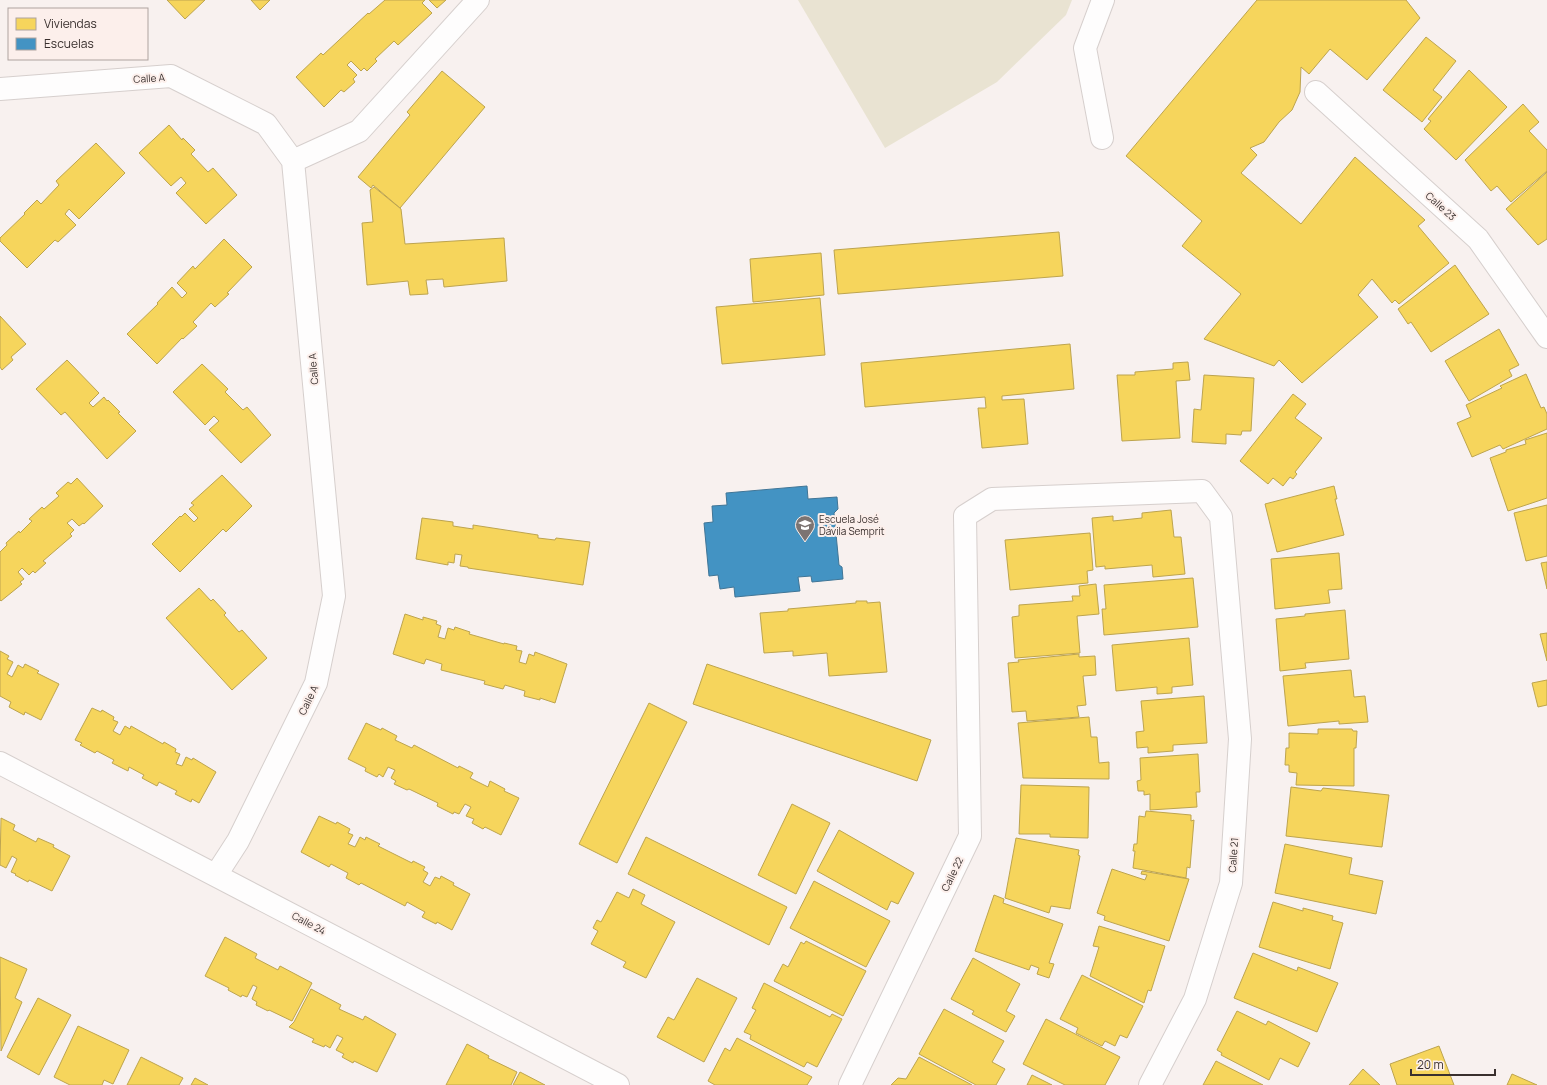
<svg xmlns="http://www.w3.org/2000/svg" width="1547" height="1085" font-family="Manrope,sans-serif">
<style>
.green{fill:#e9e3d2}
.homes{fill:#f6d55c;stroke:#bda44e}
.schools{fill:#4393c3;stroke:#407596}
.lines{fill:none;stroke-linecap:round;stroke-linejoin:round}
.minor-casing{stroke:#d6cfcd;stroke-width:24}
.minor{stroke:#fefdfd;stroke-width:22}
.labels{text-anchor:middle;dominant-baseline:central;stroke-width:4;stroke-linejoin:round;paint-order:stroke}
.street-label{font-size:10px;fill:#39302e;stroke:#fcefeb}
.poi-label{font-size:10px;fill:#39302e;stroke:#fcefeb;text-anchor:start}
</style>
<rect width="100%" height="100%" fill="#f8f1ef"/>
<polygon class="green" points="798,0 1072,0 1066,15 997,82 885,148"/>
<g class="homes">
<polygon points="167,0 205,0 185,19"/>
<polygon points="251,0 270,0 260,10"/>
<polygon points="385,0 425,0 422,3 432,13 398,45 394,41 375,59 377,61 367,71 364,68 361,71 351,61 347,65 357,75 353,79 355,82 344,92 341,90 324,107 296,77 321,53 323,55 368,13 369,14"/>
<polygon points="429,0 446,0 437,8"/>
<polygon points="1257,0 1406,0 1420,18 1367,80 1330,49 1309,74 1301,67 1300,92 1292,110 1279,122 1264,142 1250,148 1257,155 1241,173 1301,224 1355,157 1425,220 1418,226 1449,263 1399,304 1395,300 1392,303 1372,279 1358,295 1378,317 1302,383 1279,360 1274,366 1204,339 1241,294 1182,246 1202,221 1126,156"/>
<polygon points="1426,37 1456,61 1433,90 1442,97 1422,122 1383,90"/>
<polygon points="1469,70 1507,107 1456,160 1424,129 1431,121 1428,119"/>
<polygon points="442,71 485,107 400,208 373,185 371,188 358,177 410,115 407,112"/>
<polygon points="1523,104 1539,122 1529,131 1547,150 1547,171 1511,202 1497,186 1491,191 1465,160"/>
<polygon points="169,125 182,140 183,138 195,150 191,154 208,172 213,168 237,195 206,224 176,193 186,183 181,177 171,186 139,153"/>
<polygon points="96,143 125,173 79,219 69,209 65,214 76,225 58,242 55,240 27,268 0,241 0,238 25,214 24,213 37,200 41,204 59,185 56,181"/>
<polygon points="1547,172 1547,239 1538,245 1506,209"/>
<polygon points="374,187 401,209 405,244 504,238 507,281 444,287 443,279 426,280 428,294 410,295 408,281 367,285 362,223 373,222 370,190"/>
<polygon points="1059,232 1063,276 838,294 834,250"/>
<polygon points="224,239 252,267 227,293 229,294 215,307 211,303 193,322 197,326 183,339 182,338 157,364 127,334 158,304 157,303 172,287 182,298 187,293 177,283 193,266 195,269"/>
<polygon points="821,253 824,295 753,302 750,259"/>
<polygon points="1455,265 1489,314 1431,352 1411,322 1408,324 1398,309"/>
<polygon points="820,298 825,355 722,364 716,307"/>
<polygon points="0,316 26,344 11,357 13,360 2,370 0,367"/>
<polygon points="1499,329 1519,365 1509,370 1512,376 1469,401 1445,361"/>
<polygon points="1070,344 1074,389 1002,396 1002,400 1024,399 1028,444 982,448 978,408 986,408 985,397 865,407 861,363"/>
<polygon points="67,360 99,393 89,403 93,407 104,397 107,401 108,400 120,412 118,413 136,431 107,459 65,412 61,415 36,389"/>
<polygon points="1188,362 1190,380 1176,381 1180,438 1122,441 1117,375 1135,375 1135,372 1173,369 1173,363"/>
<polygon points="202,364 228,389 225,392 243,410 247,407 271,435 241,463 209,430 219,421 214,416 205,425 173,392"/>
<polygon points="1526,374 1541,408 1544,407 1547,414 1547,429 1503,449 1500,445 1472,457 1457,423 1471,417 1466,405 1502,388 1500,386"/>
<polygon points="1204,375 1254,378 1251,431 1242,431 1241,435 1226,434 1226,444 1192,442 1194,409 1201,410"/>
<polygon points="1293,394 1306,404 1295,418 1322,438 1295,472 1297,474 1293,479 1290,477 1283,486 1273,478 1268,484 1240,461"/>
<polygon points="1547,433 1547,498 1508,511 1490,458 1506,452 1506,450 1526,444 1525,440"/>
<polygon points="222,475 252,506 226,532 223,529 180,572 152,544 180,516 181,517 185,513 194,522 198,518 189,509 194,505 191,503"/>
<polygon points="77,478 103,506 84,524 83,523 79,526 72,519 67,523 74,530 70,534 72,536 43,561 46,563 35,573 33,571 29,575 22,568 18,572 24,579 20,582 22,584 1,601 0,600 0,552 7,545 6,543 19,531 20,533 32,521 29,519 42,507 44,509 59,496 56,493 68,482 71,484"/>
<polygon points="1334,486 1337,499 1335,499 1344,535 1277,552 1265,504"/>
<polygon points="1547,505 1547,556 1526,561 1514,513"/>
<polygon points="1171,510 1174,537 1181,537 1185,574 1153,577 1152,565 1105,569 1105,566 1096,567 1092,518 1113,516 1113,521 1142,518 1142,513"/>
<polygon points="422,518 453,522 453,526 473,529 473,525 538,535 538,538 555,540 556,538 590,542 583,585 468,568 468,567 460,566 462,555 455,554 454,563 448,562 448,565 416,559"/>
<polygon points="1090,533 1093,570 1087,571 1088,583 1010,590 1005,540"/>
<polygon points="1339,553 1342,589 1328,590 1330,603 1275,609 1271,559"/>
<polygon points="1547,562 1547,589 1541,563"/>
<polygon points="1193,578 1198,627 1104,635 1102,609 1106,609 1104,585"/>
<polygon points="1096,584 1099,614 1077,616 1080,653 1015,658 1012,617 1019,616 1019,605 1073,601 1072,596 1080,596 1079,586"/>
<polygon points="199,588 211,601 213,599 226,613 224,615 239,632 242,630 267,658 232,690 166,618"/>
<polygon points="856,601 867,601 867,603 880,602 887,672 829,676 827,653 793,656 793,651 764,653 760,613 788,611 788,609 856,603"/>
<polygon points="1345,610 1349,659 1305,663 1306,668 1280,671 1276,619 1305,616 1305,614"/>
<polygon points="405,614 423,620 423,617 437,621 436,624 441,626 438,637 445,639 448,628 454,630 455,627 470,632 469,634 504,644 504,643 517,646 516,650 522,651 519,662 526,664 529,654 534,656 535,652 567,664 555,703 540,698 540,700 524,696 525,691 505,685 503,689 484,684 485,681 441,670 442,664 426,659 424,664 393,654"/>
<polygon points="1547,633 1547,661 1540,634"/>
<polygon points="1189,638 1193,685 1172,687 1172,693 1157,694 1157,687 1116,691 1112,645"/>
<polygon points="0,651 9,656 7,659 13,662 7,674 12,677 18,665 23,668 25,664 39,671 37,673 59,684 41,720 25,712 24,715 9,707 11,702 0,696"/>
<polygon points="1079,654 1079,657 1095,656 1096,675 1083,676 1086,705 1077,706 1079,717 1027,721 1026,711 1012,712 1008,663 1019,662 1018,660"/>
<polygon points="707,664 931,740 917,781 693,704"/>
<polygon points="1351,670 1354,697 1365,696 1368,722 1339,724 1339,721 1288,726 1283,676"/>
<polygon points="1547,680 1547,705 1538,707 1532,683"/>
<polygon points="1204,696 1207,743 1173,745 1173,751 1148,753 1148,747 1137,748 1136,732 1144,731 1141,701"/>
<polygon points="649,703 687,722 617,863 579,844"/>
<polygon points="92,708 101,712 102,710 114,717 113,720 118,722 113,731 120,735 125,726 130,729 131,726 163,744 164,742 176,749 175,752 180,754 176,764 182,766 186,757 192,760 193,758 216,772 199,803 192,799 191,802 175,794 177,791 159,782 157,786 142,778 144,775 129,767 128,771 112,763 114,760 97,751 95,753 80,745 82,743 75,740"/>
<polygon points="1089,717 1091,737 1097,737 1099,763 1109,762 1109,779 1023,778 1018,723"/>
<polygon points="366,723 381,730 382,728 397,736 395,740 412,748 414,745 458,768 459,766 473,773 470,778 488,787 490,781 505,789 504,791 519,798 501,835 485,827 483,829 472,823 474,819 466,816 471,807 465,804 459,814 454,812 453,814 437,806 438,803 409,789 407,790 394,784 396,781 391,778 395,770 388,767 383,777 379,774 377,777 365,771 366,768 348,759"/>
<polygon points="1318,729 1352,729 1353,731 1357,731 1356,748 1354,748 1354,786 1296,785 1297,773 1289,772 1289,765 1285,765 1286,748 1289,748 1289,733 1318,734"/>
<polygon points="1198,754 1200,792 1196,792 1197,807 1150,810 1150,794 1144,795 1144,791 1138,791 1137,781 1141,780 1140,758"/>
<polygon points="1021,785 1089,787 1088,838 1050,837 1050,834 1019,834"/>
<polygon points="1291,787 1321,791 1323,788 1389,795 1382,847 1286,836"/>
<polygon points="792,804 830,823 796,894 758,875"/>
<polygon points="1146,811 1191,815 1191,821 1194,820 1190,868 1187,867 1186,878 1133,868 1135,851 1133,851 1134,844 1137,844 1139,816 1145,817"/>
<polygon points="319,816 336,824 337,822 350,829 348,833 353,835 348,844 355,847 360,837 365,840 366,837 380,844 378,846 412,863 413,861 425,867 423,870 428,873 423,882 430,886 435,877 440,879 441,876 454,883 453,885 470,894 452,930 437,922 436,924 422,917 425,912 407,902 405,906 361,883 359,885 346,878 348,873 331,864 329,867 301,852"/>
<polygon points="1,818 15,825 13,830 36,842 38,838 54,845 53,847 70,856 52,891 29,880 28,882 15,875 16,874 11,872 17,859 12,856 6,868 0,865"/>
<polygon points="839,830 914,873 898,904 891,901 887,910 817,871"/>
<polygon points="646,837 787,907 769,945 628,874"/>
<polygon points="1016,838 1079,850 1078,855 1080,856 1070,909 1051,906 1049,913 1005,898"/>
<polygon points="1285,844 1352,858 1349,874 1383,881 1376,914 1275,893"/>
<polygon points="1112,869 1145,880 1147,875 1141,874 1142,871 1189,879 1169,941 1104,920 1105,916 1097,913"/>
<polygon points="814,881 890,921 866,967 790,928"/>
<polygon points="633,889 645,895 641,904 675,922 646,978 623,967 626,962 591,944 598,931 593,928 597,920 601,922 617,892 629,898"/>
<polygon points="994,895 1004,899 1003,903 1063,924 1049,963 1054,964 1049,978 1037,974 1039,968 1031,965 1029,970 975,951"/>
<polygon points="1273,902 1303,911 1303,908 1333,916 1332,920 1343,923 1330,969 1259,947"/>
<polygon points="1099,926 1165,946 1151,991 1148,990 1144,1003 1090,976 1099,947 1093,946"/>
<polygon points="225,937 257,954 255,958 278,970 280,966 312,983 292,1021 269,1010 268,1011 256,1005 257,1002 252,999 257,987 253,985 247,997 242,995 241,997 228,990 229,988 205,976"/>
<polygon points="806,941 866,971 843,1016 774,981 783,964 788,967 801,942 804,944"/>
<polygon points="1253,953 1297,971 1298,967 1338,983 1317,1032 1234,998"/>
<polygon points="0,957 27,969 15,998 22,1002 1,1051"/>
<polygon points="973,958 1020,984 1006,1011 1015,1016 1006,1032 972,1014 974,1011 951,999"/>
<polygon points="1082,975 1143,1006 1127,1038 1120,1035 1115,1046 1105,1041 1102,1046 1076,1033 1078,1028 1060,1019"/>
<polygon points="697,978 737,998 704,1062 657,1037 668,1017 674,1020"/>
<polygon points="764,983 830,1017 832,1014 842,1019 817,1067 807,1062 804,1067 750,1039 751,1035 744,1032 756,1010 752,1008"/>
<polygon points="311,989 341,1005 339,1009 363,1020 365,1016 396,1034 377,1072 354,1061 353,1063 342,1057 344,1054 336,1050 343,1038 337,1035 330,1048 325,1045 324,1047 312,1042 314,1039 289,1027 294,1022"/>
<polygon points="38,998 71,1015 39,1075 7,1057"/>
<polygon points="944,1009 1004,1041 992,1062 1005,1069 996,1085 976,1085 919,1054"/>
<polygon points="1237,1011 1266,1025 1268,1021 1310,1043 1298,1067 1280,1058 1269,1080 1221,1055 1222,1053 1217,1050"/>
<polygon points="1046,1019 1120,1057 1105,1085 1065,1085 1023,1064"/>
<polygon points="78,1026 129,1050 113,1084 104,1080 102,1085 70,1085 54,1077"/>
<polygon points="737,1038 812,1077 807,1085 715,1085 708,1081 725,1048 730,1051"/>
<polygon points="467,1044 489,1056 488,1058 517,1072 511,1085 446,1085"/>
<polygon points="1439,1046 1454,1085 1397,1085 1390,1064"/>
<polygon points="141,1057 183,1078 179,1085 127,1085"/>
<polygon points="919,1057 972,1085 891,1085 898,1078 906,1079"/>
<polygon points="1216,1061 1263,1085 1203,1085"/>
<polygon points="1363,1069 1380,1085 1349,1085"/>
<polygon points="520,1072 545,1085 513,1085"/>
<polygon points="1512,1074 1537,1085 1507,1085"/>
<polygon points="1032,1075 1052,1085 1027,1085"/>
<polygon points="195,1078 208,1085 191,1085"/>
</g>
<polygon class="schools" points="807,486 808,499 837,497 838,509 834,513 839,565 842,567 843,579 812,582 811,576 798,577 800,591 735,597 734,587 720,589 718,575 709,576 704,523 713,522 712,506 727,505 726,493"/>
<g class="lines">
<defs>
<g id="minor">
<polyline points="0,89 171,76 266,124 293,161 334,596 316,683 238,841 216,875"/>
<polyline points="1316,92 1478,239 1547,337"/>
<polyline points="1102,138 1085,48 1103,0"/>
<polyline points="293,161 359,131 478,0"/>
<polyline points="0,763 618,1085"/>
<polyline points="850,1085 970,836 965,516 992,499 1202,491 1221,517 1240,739 1231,883 1195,999 1150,1085"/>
</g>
</defs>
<use href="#minor" class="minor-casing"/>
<use href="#minor" class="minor"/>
</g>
<defs>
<symbol id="school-pin" viewBox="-11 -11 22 30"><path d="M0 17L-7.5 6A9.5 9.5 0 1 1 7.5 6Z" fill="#7c7472" stroke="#fcefeb"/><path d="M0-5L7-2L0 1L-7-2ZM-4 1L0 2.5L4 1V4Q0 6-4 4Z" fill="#fff"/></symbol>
</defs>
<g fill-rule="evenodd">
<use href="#school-pin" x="794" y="514" width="22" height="30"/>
</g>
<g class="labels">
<g class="street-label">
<text transform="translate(149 78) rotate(-4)">Calle A</text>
<text transform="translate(1441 206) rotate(42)">Calle 23</text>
<text transform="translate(313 369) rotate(-95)">Calle A</text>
<text transform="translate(308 700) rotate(-64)">Calle A</text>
<text transform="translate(1233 855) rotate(-86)">Calle 21</text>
<text transform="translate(952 874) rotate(-64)">Calle 22</text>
<text transform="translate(309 923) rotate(28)">Calle 24</text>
</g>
<g class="poi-label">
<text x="819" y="519">Escuela José<tspan x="819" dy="12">Dávila Semprit</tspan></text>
</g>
</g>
<rect x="8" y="8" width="140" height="52" fill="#fcefeb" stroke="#aea39f"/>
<rect x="16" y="18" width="20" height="12" fill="#f6d55c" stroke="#aea39f"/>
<text x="44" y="28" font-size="12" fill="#39302e">Viviendas</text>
<rect x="16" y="38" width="20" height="12" fill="#4393c3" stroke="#aea39f"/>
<text x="44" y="48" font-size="12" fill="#39302e">Escuelas</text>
<path d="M1411 1069v6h84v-6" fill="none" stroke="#39302e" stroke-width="2"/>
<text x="1417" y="1069" font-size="12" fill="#39302e" stroke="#fcefeb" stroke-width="3" paint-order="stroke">20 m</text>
</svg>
